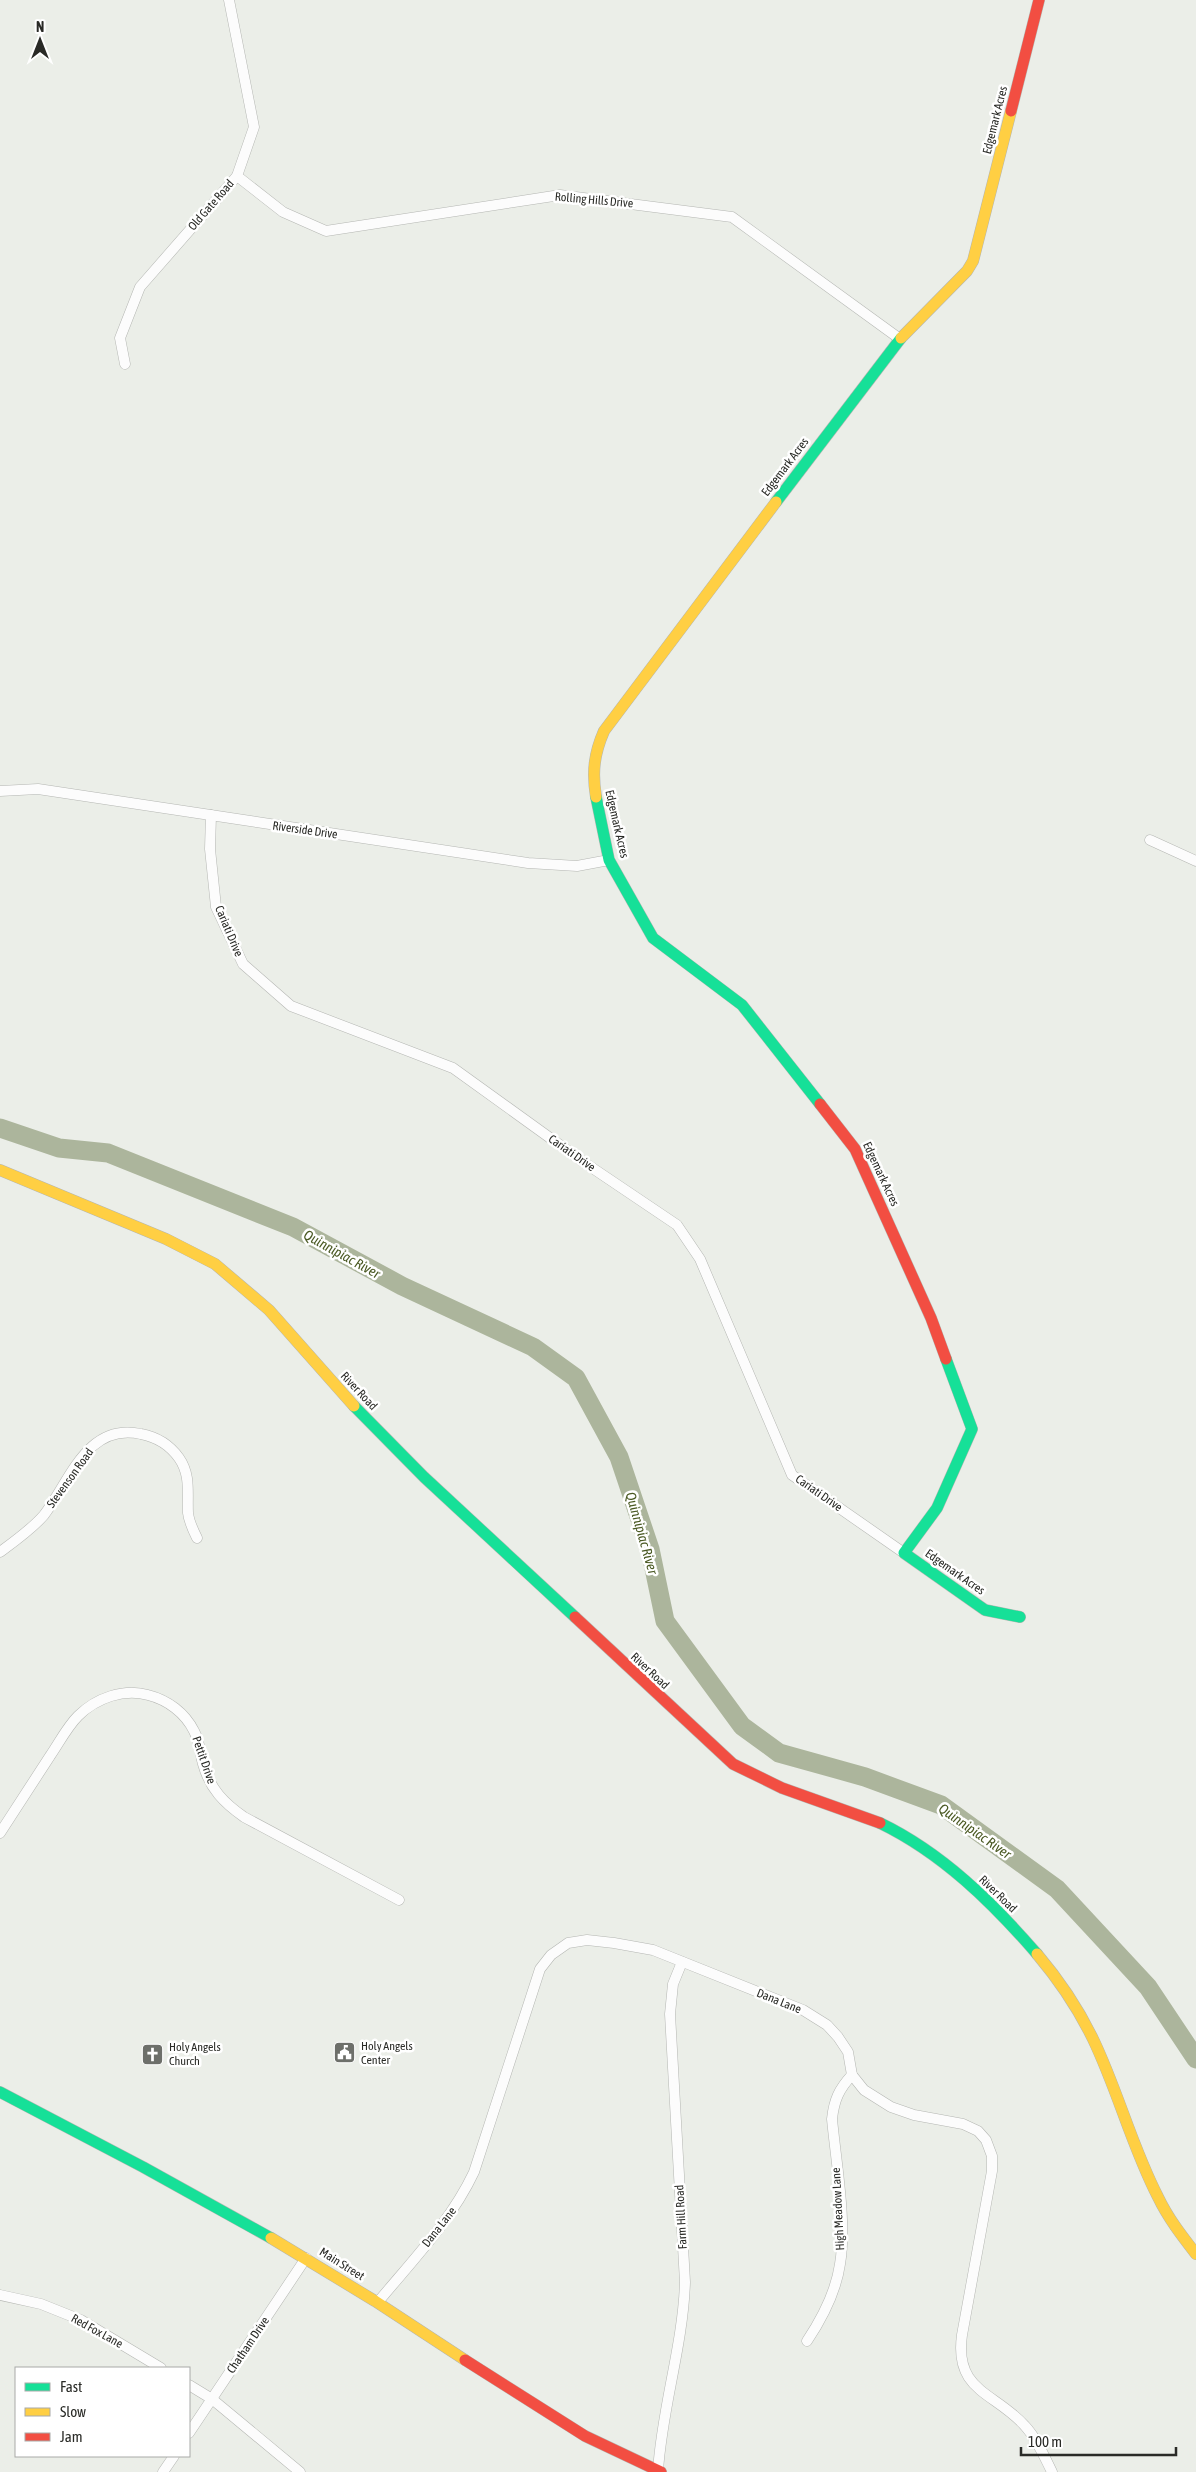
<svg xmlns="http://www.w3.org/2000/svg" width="1196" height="2472" font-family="'Asap Condensed',sans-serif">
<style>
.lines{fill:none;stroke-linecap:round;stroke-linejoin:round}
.river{stroke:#acb59c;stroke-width:19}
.street-casing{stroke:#b4b6b2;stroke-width:11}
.fast-casing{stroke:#b4b6b2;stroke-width:12}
.slow-casing{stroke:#b4b6b2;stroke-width:12}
.jam-casing{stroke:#b4b6b2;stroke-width:12}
.street{stroke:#fcfcfc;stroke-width:10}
.fast{stroke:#16e098;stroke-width:11}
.slow{stroke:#ffcf43;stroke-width:11}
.jam{stroke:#f24e42;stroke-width:11}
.labels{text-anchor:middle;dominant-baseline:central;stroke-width:5;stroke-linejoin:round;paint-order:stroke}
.street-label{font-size:12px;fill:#292a26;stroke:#fff}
.poi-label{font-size:12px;fill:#292a26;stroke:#fff;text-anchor:start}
.water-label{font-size:14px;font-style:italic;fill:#4a5923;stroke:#fff}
</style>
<rect width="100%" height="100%" fill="#ebeee8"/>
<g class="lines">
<polyline class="river" points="0,1128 59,1148 108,1153 293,1227 402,1286 533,1347 576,1378 619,1457 650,1549 665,1621 742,1726 779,1753 865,1777 941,1805 1057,1889 1148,1987 1196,2059"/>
<defs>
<g id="street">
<polyline points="237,176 283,212 326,231 560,195 732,217 900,339"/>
<polyline points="125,364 120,338 140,287 237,176 254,127 229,0"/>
<polyline points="0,791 38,789 528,863 577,866 609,860"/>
<polyline points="211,815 210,849 216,907 243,964 291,1006 453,1068 582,1161 677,1225 700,1259 792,1475 904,1553"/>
<polyline points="1150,840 1196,861"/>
<path d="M 0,1552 C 15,1541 32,1529 44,1515 C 70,1481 87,1422 141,1434 C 157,1437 169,1444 179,1458 C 191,1475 187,1493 188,1513 C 189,1522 193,1530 197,1538"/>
<path d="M 0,1833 C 17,1807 33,1782 50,1756 C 59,1743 67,1727 78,1716 C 96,1698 124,1688 148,1695 C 168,1700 185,1713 194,1731 C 200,1742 200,1753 203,1764 C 210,1789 224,1803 244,1817 L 399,1900"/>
<polyline points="0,2295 41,2304 81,2320 161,2368"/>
<path d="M 378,2302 C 412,2261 451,2221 474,2172 L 540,1969 L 551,1955 L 568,1943 L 587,1940 L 614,1943 L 653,1950 L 803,2010 L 827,2025 L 838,2037 L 848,2052 L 852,2075 L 864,2090 L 891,2107 L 914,2115 L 963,2124 L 978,2131 L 986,2140 L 992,2156 L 992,2171 L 962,2335 C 954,2392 995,2392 1025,2426 C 1037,2439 1044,2456 1052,2472"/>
<path d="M 807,2341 C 823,2317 836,2292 840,2264 C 847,2223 836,2162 832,2119 C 834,2100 839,2089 852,2075"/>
<polyline points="189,2385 212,2399 300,2472"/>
<polyline points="189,2433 306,2258"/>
<path d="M 658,2471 C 662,2407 683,2346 685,2282 L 670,2014 L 673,1984 L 682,1962"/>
<polyline points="163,2472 174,2456"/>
</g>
<g id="fast">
<polyline points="776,502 901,338"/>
<polyline points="596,797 609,860 653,938 742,1005 820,1104"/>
<polyline points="946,1359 972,1429 937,1508 904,1553 985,1610 1020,1617"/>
<polyline points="354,1406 424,1477 575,1617"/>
<path d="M 880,1823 C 942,1853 992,1902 1037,1954"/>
<polyline points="0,2092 143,2167 271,2238"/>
</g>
<g id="slow">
<polyline points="901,338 967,271 973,261 1011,111"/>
<path d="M 596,797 C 592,772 594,754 604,731 L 776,502"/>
<polyline points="0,1170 166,1239 215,1264 269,1310 354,1406"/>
<path d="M 1037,1954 C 1059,1980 1078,2008 1093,2039 C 1118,2091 1132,2147 1158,2197 C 1168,2218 1182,2236 1196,2254"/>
<polyline points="271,2238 375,2301 465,2360"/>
</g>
<g id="jam">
<polyline points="1011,111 1039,0"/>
<polyline points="820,1104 855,1149 931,1318 946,1359"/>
<polyline points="575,1617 733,1764 782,1788 880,1823"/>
<polyline points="465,2360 585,2436 661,2472"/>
</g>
</defs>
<use href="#street" class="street-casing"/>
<use href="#fast" class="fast-casing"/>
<use href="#slow" class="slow-casing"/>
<use href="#jam" class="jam-casing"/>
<use href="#street" class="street"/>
<use href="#fast" class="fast"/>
<use href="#slow" class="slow"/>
<use href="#jam" class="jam"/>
</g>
<defs>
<symbol id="civic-square" viewBox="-11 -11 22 22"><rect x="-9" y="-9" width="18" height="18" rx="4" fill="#6d6f6a" stroke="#fff"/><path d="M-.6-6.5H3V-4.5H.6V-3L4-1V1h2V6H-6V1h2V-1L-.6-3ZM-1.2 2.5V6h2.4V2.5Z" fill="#fff"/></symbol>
<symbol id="church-square" viewBox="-11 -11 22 22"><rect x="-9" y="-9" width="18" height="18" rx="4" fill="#6d6f6a" stroke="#fff"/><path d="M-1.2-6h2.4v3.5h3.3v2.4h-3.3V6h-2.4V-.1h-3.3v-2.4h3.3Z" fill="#fff"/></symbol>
</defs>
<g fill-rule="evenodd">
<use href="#civic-square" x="332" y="2040" width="25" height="25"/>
<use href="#church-square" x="140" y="2042" width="25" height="25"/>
</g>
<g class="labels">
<g class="street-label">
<text transform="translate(995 120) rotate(-76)">Edgemark Acres</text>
<text transform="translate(594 200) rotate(5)">Rolling Hills Drive</text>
<text transform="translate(211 205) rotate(-49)">Old Gate Road</text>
<text transform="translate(785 467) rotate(-53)">Edgemark Acres</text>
<text transform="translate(617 824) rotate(77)">Edgemark Acres</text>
<text transform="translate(305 830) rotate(8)">Riverside Drive</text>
<text transform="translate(229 931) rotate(67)">Cariati Drive</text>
<text transform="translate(572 1153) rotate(35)">Cariati Drive</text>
<text transform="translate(881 1174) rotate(65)">Edgemark Acres</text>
<text transform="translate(359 1391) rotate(47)">River Road</text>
<text transform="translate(70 1478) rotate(-54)">Stevenson Road</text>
<text transform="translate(819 1493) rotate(35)">Cariati Drive</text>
<text transform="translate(955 1572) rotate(35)">Edgemark Acres</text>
<text transform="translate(650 1671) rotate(43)">River Road</text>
<text transform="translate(204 1760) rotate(71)">Pettit Drive</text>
<text transform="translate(998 1894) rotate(44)">River Road</text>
<text transform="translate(779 2001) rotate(22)">Dana Lane</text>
<text transform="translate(838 2209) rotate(-93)">High Meadow Lane</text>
<text transform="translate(681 2217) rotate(-93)">Farm Hill Road</text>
<text transform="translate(439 2227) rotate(-52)">Dana Lane</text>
<text transform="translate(342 2264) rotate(32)">Main Street</text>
<text transform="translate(97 2331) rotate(29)">Red Fox Lane</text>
<text transform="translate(248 2345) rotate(-56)">Chatham Drive</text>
</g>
<g class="poi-label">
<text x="361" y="2046">Holy Angels<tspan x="361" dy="14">Center</tspan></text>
<text x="169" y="2047">Holy Angels<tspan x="169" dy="14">Church</tspan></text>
</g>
<g class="water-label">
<text transform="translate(342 1254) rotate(29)">Quinnipiac River</text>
<text transform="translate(642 1533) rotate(74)">Quinnipiac River</text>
<text transform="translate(975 1831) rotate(35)">Quinnipiac River</text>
</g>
</g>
<rect x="15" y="2367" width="175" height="90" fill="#ffffff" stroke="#a9aaa8"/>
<rect x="25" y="2383" width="25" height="8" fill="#16e098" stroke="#a9aaa8"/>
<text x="60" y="2392" font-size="15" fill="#292a26">Fast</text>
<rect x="25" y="2408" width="25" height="8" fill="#ffcf43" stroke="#a9aaa8"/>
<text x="60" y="2417" font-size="15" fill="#292a26">Slow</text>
<rect x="25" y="2433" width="25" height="8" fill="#f24e42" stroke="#a9aaa8"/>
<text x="60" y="2442" font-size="15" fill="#292a26">Jam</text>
<g transform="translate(40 40)" stroke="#ffffff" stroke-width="4" paint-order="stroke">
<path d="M0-4L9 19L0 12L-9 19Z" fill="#292a26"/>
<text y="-8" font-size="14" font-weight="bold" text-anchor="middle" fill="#292a26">N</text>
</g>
<path d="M1021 2447v8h155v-8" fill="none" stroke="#292a26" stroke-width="2.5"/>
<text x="1028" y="2447" font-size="15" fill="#292a26" stroke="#ffffff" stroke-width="4" paint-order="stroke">100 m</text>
</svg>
